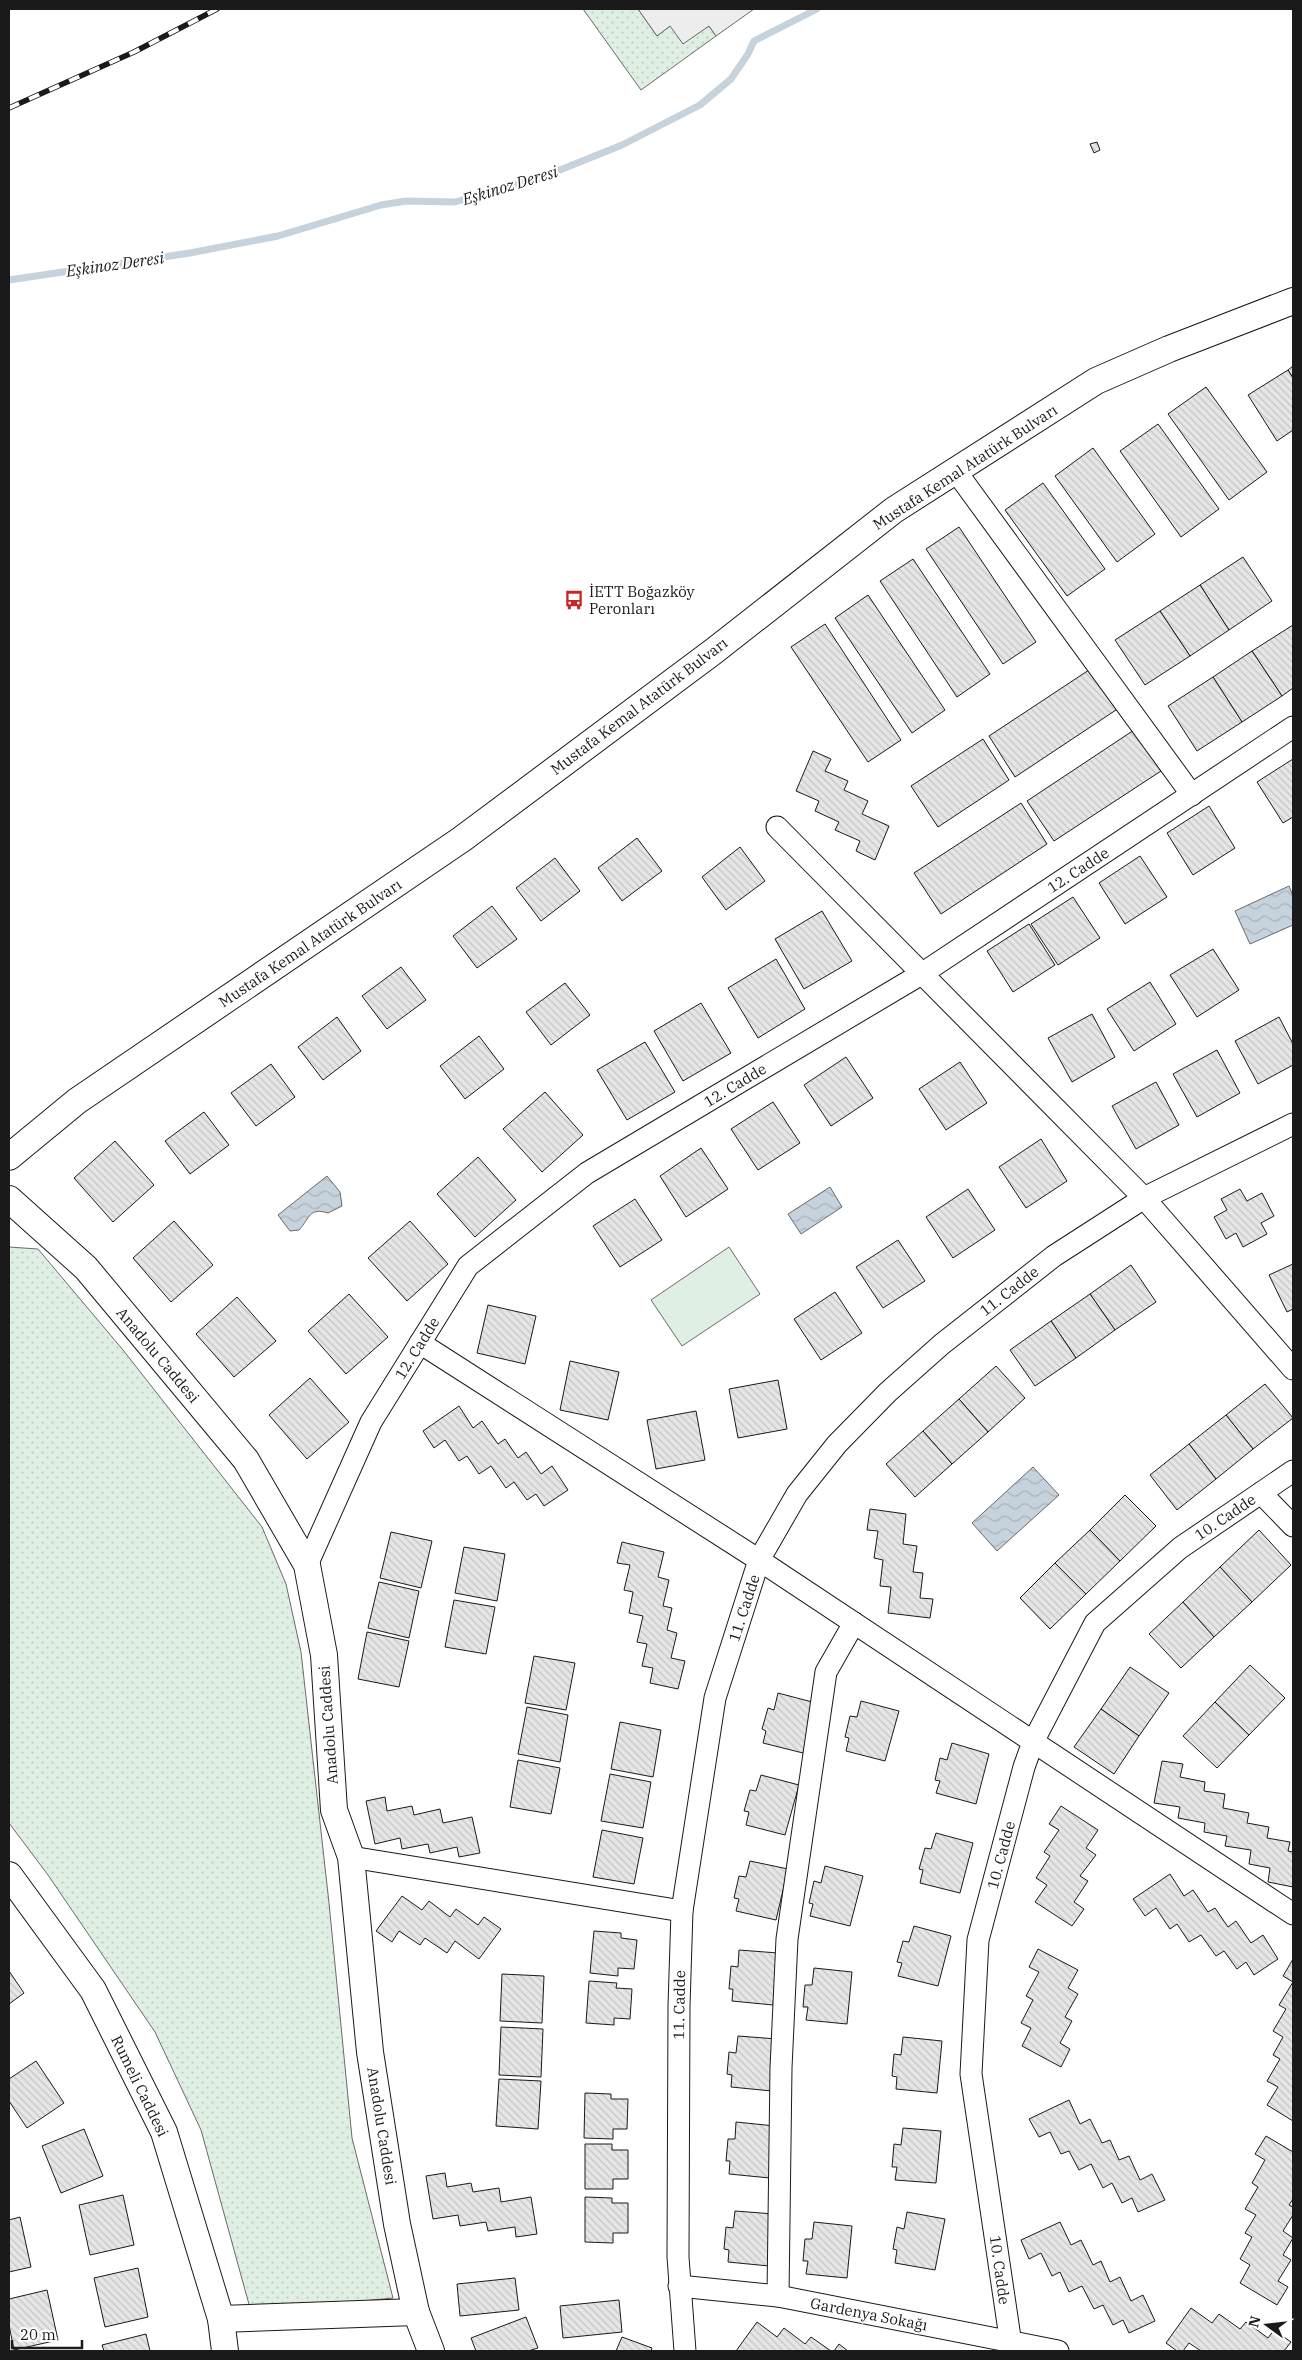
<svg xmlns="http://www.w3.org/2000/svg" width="1302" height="2360" font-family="'IBM Plex Serif',serif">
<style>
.green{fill:url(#green-dots);stroke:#6a6a6a}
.pitch{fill:#e0efe3;stroke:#6a6a6a}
.parking{fill:#ededed;stroke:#6a6a6a}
.water{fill:url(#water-waves);stroke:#6a6a6a}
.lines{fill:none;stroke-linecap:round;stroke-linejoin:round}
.stream{stroke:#c6d2dc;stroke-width:7}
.building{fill:url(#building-back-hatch);stroke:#1a1a1a}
.minor-casing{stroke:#1a1a1a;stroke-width:23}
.tertiary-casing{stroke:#1a1a1a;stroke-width:28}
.minor{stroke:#fff;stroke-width:21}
.tertiary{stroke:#fff;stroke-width:26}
.rail-casing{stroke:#1a1a1a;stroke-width:5.5}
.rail{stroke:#fff;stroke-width:4;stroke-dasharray:11;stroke-linecap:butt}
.labels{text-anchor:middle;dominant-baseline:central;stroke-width:4;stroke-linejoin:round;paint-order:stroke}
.street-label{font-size:15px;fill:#1a1a1a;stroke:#fff}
.poi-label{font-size:15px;fill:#1a1a1a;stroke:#fff;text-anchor:start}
.water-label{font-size:16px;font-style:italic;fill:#1a1a1a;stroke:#fff}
</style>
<defs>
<pattern id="green-dots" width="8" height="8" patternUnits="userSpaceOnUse" patternTransform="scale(1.25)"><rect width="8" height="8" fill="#e0efe3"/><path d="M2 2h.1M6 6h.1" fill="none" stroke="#c0ccc2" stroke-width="1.8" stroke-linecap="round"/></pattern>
<pattern id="water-waves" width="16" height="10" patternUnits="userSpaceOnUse" patternTransform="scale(1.25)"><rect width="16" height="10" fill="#c6d2dc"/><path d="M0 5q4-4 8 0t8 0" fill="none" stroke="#aab4bc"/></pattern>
<pattern id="building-back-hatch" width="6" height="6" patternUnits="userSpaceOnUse" patternTransform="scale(1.25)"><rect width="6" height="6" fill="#e6e6e6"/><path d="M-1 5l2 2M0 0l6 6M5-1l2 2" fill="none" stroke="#c5c5c5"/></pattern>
</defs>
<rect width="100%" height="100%" fill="#fff"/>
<g class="green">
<polygon points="583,9 638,9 657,36 670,26 709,26 716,36 641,90"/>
<polygon points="9,1247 38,1249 123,1350 262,1527 286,1584 301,1652 329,1903 352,2138 393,2298 262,2311 250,2308 201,2130 155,2032 48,1875 9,1823"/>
</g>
<polygon class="pitch" points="729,1247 760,1294 682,1346 651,1300"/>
<polygon class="parking" points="638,9 754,9 716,36 709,26 683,44 670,26 657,36"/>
<g class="water">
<polygon points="1289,886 1293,896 1293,925 1250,944 1235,911"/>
<path d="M 327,1176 L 340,1192 L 342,1206 L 328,1213 C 309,1207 310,1218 299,1230 L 290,1231 L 278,1215 Z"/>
<polygon points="830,1187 842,1207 801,1234 788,1214"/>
<polygon points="1033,1467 1059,1495 997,1551 972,1523"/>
</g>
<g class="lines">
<polyline class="stream" points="9,280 190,253 278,236 381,205 406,201 455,202 540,178 622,145 700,105 731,79 748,54 754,41 817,9"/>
</g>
<g class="building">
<polygon points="1097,142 1100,150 1094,153 1090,144"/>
<polygon points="1293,366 1293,378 1288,370"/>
<polygon points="1288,370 1293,378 1293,430 1277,441 1248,395"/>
<polygon points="1206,387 1267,472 1229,500 1168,414"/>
<polygon points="1158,424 1219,509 1181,537 1120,451"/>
<polygon points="1093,448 1155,534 1117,562 1055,476"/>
<polygon points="1043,483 1105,569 1067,596 1005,510"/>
<polygon points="959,527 1036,642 1003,664 926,549"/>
<polygon points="1243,557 1272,601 1229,630 1200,585"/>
<polygon points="913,559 990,674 957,697 880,581"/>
<polygon points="1200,585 1229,630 1190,656 1160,611"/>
<polygon points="868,595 945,710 912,733 835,618"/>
<polygon points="1160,611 1190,656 1145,685 1115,640"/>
<polygon points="825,624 901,740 868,762 791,647"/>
<polygon points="1293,625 1293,688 1282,696 1252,651"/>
<polygon points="1252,651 1282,696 1242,722 1213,677"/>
<polygon points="1095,666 1122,706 1015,777 989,736"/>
<polygon points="1213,677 1242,722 1197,751 1168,706"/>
<polygon points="1134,730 1161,771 1054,841 1027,801"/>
<polygon points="983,739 1009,780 938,827 911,786"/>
<polygon points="813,751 831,759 825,771 848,781 844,790 868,801 862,814 889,826 875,860 856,851 860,841 835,830 839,822 815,811 819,801 796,791"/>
<polygon points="1293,759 1293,817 1283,823 1257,782"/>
<polygon points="1021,803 1047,844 941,914 914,873"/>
<polygon points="1209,806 1235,848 1193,875 1167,833"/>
<polygon points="637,838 662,871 622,901 598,868"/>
<polygon points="740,847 765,881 726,910 702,877"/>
<polygon points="1140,856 1167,897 1125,924 1099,883"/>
<polygon points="555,858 580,891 541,921 516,888"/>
<polygon points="1073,897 1100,938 1058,965 1031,924"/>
<polygon points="492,906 517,939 477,968 453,936"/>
<polygon points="822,911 852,961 804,989 775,939"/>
<polygon points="1029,924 1055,965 1013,992 987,951"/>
<polygon points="1213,949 1239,990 1197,1017 1170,975"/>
<polygon points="776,959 805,1009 758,1038 728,988"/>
<polygon points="401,967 426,1000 387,1029 362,996"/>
<polygon points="1150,982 1176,1024 1134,1051 1107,1009"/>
<polygon points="565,983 590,1015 551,1045 526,1012"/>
<polygon points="701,1003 731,1053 683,1081 654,1031"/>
<polygon points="1092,1014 1115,1057 1072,1082 1048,1038"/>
<polygon points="337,1017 361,1051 323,1080 298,1047"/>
<polygon points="1279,1017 1293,1044 1293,1065 1258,1084 1235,1041"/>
<polygon points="479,1036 504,1069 465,1099 440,1066"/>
<polygon points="645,1042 675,1092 627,1120 597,1070"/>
<polygon points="1217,1050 1240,1093 1197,1117 1173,1074"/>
<polygon points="846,1057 873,1098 831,1126 804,1085"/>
<polygon points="960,1062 987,1103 946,1130 919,1089"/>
<polygon points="271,1064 295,1097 256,1126 231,1093"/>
<polygon points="1156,1082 1179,1125 1136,1149 1112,1106"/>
<polygon points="545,1092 583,1135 542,1172 503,1129"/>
<polygon points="773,1102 800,1143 758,1170 731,1129"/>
<polygon points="204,1112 229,1145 190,1174 165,1141"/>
<polygon points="1041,1139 1067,1181 1026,1208 999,1167"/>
<polygon points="115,1141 154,1185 113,1222 74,1178"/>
<polygon points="701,1148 728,1189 686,1217 660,1176"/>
<polygon points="478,1157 516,1200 475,1237 437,1194"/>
<polygon points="968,1189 995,1230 953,1258 926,1217"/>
<polygon points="1240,1189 1247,1201 1262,1193 1274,1216 1261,1223 1267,1234 1243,1247 1236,1233 1226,1239 1214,1217 1227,1210 1221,1199"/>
<polygon points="635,1199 662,1240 620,1267 593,1226"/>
<polygon points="174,1221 213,1265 171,1302 133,1258"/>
<polygon points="410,1221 448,1264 407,1301 368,1258"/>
<polygon points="898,1240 925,1281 883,1308 856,1267"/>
<polygon points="1293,1264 1293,1309 1287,1312 1269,1275"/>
<polygon points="1131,1265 1156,1302 1115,1330 1090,1294"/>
<polygon points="835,1292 862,1333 821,1360 794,1319"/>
<polygon points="349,1294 388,1337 346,1374 308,1331"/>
<polygon points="1090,1294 1115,1330 1076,1358 1051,1321"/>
<polygon points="237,1297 276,1341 234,1377 196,1334"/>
<polygon points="488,1305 536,1316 525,1364 477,1353"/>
<polygon points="1051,1321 1076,1358 1035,1386 1010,1350"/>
<polygon points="570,1361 619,1372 608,1420 560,1410"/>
<polygon points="996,1366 1025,1398 988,1432 959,1399"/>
<polygon points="310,1378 349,1422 307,1459 269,1415"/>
<polygon points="778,1380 787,1429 738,1438 729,1389"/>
<polygon points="1265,1384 1293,1418 1253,1449 1226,1415"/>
<polygon points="959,1399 988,1432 952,1464 923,1431"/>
<polygon points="459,1406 473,1428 482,1421 498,1444 505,1439 518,1458 526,1452 541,1474 552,1466 568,1490 544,1506 536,1494 527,1500 514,1482 506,1488 491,1466 479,1474 467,1456 459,1461 445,1440 434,1448 423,1431"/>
<polygon points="696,1411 705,1460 656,1469 647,1420"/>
<polygon points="1226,1415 1253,1449 1216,1479 1189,1444"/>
<polygon points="923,1431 952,1464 915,1497 886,1464"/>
<polygon points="1189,1444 1216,1479 1177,1510 1150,1475"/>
<polygon points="1125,1495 1156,1526 1120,1561 1090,1530"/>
<polygon points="870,1509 906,1514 903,1544 917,1546 913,1572 923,1573 920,1598 933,1599 930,1618 888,1613 891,1587 880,1586 883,1560 874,1558 878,1531 867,1530"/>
<polygon points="1090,1530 1120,1561 1086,1594 1055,1563"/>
<polygon points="1259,1530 1291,1565 1252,1602 1220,1567"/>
<polygon points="391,1532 432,1541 421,1588 380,1578"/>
<polygon points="622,1542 664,1552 658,1577 669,1580 663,1606 672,1608 667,1630 677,1633 671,1658 685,1661 678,1689 650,1683 653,1668 642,1666 647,1644 637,1642 643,1616 629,1613 633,1592 624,1590 630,1565 617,1563"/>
<polygon points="464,1547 505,1554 497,1601 455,1593"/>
<polygon points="1055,1563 1086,1594 1050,1629 1020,1598"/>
<polygon points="1220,1567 1252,1602 1214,1637 1183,1602"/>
<polygon points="379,1582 419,1591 409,1638 368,1628"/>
<polygon points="454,1600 495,1607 486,1654 445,1647"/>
<polygon points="1183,1602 1214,1637 1181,1668 1149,1634"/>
<polygon points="367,1632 409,1641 399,1687 358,1679"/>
<polygon points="534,1656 575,1663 566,1710 525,1703"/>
<polygon points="1250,1665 1285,1698 1249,1735 1215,1702"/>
<polygon points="1130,1667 1169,1693 1139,1736 1101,1709"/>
<polygon points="778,1693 816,1703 803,1753 763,1743 766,1731 762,1729 768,1708 774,1710"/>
<polygon points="861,1701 899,1711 885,1761 846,1751 849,1738 845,1737 850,1716 857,1717"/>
<polygon points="1215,1702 1249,1735 1217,1768 1183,1736"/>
<polygon points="527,1707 568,1715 560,1762 518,1754"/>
<polygon points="1101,1709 1139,1736 1114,1774 1074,1747"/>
<polygon points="620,1722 661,1730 653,1777 611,1769"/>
<polygon points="952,1743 989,1754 976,1804 936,1793 940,1781 935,1780 940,1758 947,1760"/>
<polygon points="518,1760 560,1768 551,1814 510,1807"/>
<polygon points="1162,1761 1183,1764 1180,1777 1205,1782 1204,1791 1225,1794 1223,1808 1249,1813 1247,1823 1269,1827 1267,1838 1290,1842 1288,1851 1293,1852 1293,1887 1268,1882 1270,1868 1249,1864 1251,1850 1225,1846 1227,1836 1204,1832 1205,1823 1178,1818 1180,1807 1154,1803"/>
<polygon points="610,1774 651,1782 643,1828 601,1821"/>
<polygon points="761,1775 799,1785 785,1835 746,1825 749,1812 744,1811 750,1790 756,1791"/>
<polygon points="385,1797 387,1811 412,1806 414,1815 440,1809 443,1823 472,1817 480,1853 459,1857 457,1847 430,1853 428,1844 402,1849 400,1838 375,1844 366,1801"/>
<polygon points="1061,1806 1098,1830 1086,1848 1096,1855 1080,1876 1088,1881 1074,1902 1084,1909 1072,1926 1035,1902 1047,1885 1036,1878 1050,1856 1044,1852 1059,1830 1049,1824"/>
<polygon points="602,1830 643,1838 634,1884 593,1877"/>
<polygon points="936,1833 973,1843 960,1893 920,1883 923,1870 919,1869 925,1848 931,1849"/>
<polygon points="750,1861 788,1869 776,1920 736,1911 739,1899 734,1898 739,1876 746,1877"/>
<polygon points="825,1866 863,1876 850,1926 810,1916 813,1904 809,1903 814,1881 821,1883"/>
<polygon points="1170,1874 1184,1896 1193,1890 1208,1912 1215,1908 1228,1927 1236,1921 1251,1943 1263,1935 1278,1959 1254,1975 1246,1962 1237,1969 1224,1951 1216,1956 1201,1935 1189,1942 1177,1924 1170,1929 1156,1908 1145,1916 1133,1899"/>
<polygon points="402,1896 422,1910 429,1901 450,1917 456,1909 478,1925 484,1917 501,1929 479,1959 455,1941 447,1953 425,1938 420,1945 399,1931 392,1942 376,1931"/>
<polygon points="914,1926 951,1936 938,1986 898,1976 902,1963 897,1962 903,1941 909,1942"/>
<polygon points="594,1931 621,1933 621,1938 637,1940 634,1969 618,1968 618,1976 590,1973"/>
<polygon points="1038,1949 1078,1970 1068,1988 1078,1994 1065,2017 1072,2021 1060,2043 1070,2049 1061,2067 1022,2046 1031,2028 1021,2023 1033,2000 1026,1996 1039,1972 1029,1967"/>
<polygon points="739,1950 778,1953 773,2005 732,2001 733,1989 729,1989 731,1966 738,1967"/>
<polygon points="1293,1959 1293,2121 1267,2105 1278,2087 1267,2081 1280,2059 1273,2055 1283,2037 1273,2031 1286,2009 1279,2005 1293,1982 1283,1976"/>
<polygon points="814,1968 852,1972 847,2024 806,2020 808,2007 803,2007 805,1985 812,1985"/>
<polygon points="9,1971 24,1993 9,2004"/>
<polygon points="502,1974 544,1976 542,2023 500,2021"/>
<polygon points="589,1981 617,1983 616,1988 632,1989 630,2019 614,2018 614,2025 586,2023"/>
<polygon points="501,2027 543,2029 541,2077 499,2075"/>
<polygon points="738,2036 777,2039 772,2091 731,2087 732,2075 727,2074 729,2052 736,2053"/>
<polygon points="903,2037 942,2041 937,2093 896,2089 897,2077 892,2076 894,2054 901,2055"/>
<polygon points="36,2061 64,2103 27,2128 9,2101 9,2079"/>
<polygon points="499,2079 541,2081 538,2129 496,2126"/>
<polygon points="585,2093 611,2094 611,2099 628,2099 627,2129 613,2129 613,2139 584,2138"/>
<polygon points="1069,2100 1080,2124 1090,2119 1102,2143 1110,2140 1119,2160 1129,2156 1140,2180 1152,2174 1165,2200 1138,2212 1132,2198 1122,2203 1112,2183 1103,2188 1091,2164 1079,2170 1069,2151 1061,2154 1050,2132 1039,2137 1029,2119"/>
<polygon points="736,2122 775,2126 770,2178 729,2174 730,2161 726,2161 728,2139 735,2139"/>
<polygon points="903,2128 941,2131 936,2183 895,2180 897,2167 892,2167 894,2144 901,2145"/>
<polygon points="84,2129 103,2176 61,2193 42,2146"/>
<polygon points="1266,2136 1293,2152 1293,2199 1289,2205 1293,2207 1293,2215 1283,2231 1293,2238 1283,2255 1291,2260 1278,2281 1288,2287 1277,2305 1240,2283 1250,2265 1240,2259 1252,2237 1245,2233 1256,2215 1245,2209 1258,2187 1252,2183 1265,2160 1255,2154"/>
<polygon points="585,2144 612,2144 612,2150 628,2150 628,2179 613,2179 613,2189 585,2189"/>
<polygon points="445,2173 447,2187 471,2183 473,2192 499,2188 501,2202 531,2197 537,2234 516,2237 515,2227 488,2231 486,2222 460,2226 458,2215 433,2219 426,2176"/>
<polygon points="123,2195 134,2245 90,2255 79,2205"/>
<polygon points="585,2197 612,2198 612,2203 628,2203 628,2233 613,2233 613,2243 585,2242"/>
<polygon points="735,2211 774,2214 769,2266 728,2262 729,2250 724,2249 726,2227 733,2228"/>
<polygon points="907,2212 945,2219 935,2270 895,2263 897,2250 893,2249 897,2227 904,2229"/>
<polygon points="20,2217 31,2267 9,2272 9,2220"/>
<polygon points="814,2222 852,2226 847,2278 806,2274 808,2261 803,2261 805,2239 812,2239"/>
<polygon points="1060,2222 1071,2245 1081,2240 1093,2265 1101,2261 1110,2282 1120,2277 1131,2301 1143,2295 1155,2321 1129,2333 1123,2320 1113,2325 1103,2305 1094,2309 1082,2286 1069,2292 1060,2272 1052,2276 1041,2253 1029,2259 1021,2240"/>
<polygon points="138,2268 148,2317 105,2327 94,2278"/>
<polygon points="515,2278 519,2310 460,2316 457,2284"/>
<polygon points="47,2290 58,2340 14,2350 9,2325 9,2299"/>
<polygon points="619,2300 622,2332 563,2338 560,2306"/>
<polygon points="1191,2308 1212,2323 1219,2314 1240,2329 1246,2322 1268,2338 1274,2330 1291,2342 1284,2351 1201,2351 1189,2343 1183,2351 1177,2351 1166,2343"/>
<polygon points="526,2317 538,2348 528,2351 476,2351 471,2338"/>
<polygon points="757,2322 777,2337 784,2328 805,2344 811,2337 831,2351 736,2351"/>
<polygon points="146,2334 150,2351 104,2351 102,2345"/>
<polygon points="622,2337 652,2348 651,2351 616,2351"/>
<polygon points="839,2344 848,2351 834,2351"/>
</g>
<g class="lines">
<defs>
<g id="minor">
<polyline points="955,470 1192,795"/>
<polyline points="777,827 1144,1198 1293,1369"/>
<polyline points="420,1343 759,1560 1293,1914"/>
<polyline points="1261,1493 1293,1526"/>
<polyline points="307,1565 371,1422 468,1266 587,1173 923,973 1293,727"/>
<polyline points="351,1857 682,1911"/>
<polyline points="679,2286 778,2296 1058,2351"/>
<polyline points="778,2296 781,2068 787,1939 826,1672 854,1623"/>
<polyline points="685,2351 678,2257 679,2006 682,1911 715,1698 759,1560 797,1494 837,1444 888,1392 942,1344 1054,1256 1144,1198 1293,1124"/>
<polyline points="1012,2351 971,2074 978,1940 1024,1767 1033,1742 1095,1623 1180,1548 1293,1471"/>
</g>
<g id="tertiary">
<polyline points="9,1157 77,1101 462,839 714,651 894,510 1096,381 1169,349 1293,301"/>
<polyline points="9,1199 86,1268 246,1460 307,1565 324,1655 334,1810 351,1857 370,2052 397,2224 416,2312 431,2351"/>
<polyline points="9,1875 93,1990 164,2132 221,2319 225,2351"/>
<polyline points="221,2319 416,2312"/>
</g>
</defs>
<use href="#minor" class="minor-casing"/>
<use href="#tertiary" class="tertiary-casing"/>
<use href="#minor" class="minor"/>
<use href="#tertiary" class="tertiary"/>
<defs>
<polyline id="rail" points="9,108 134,52 217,9"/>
</defs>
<use href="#rail" class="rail-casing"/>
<use href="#rail" class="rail"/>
</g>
<defs>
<symbol id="bus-bare" viewBox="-9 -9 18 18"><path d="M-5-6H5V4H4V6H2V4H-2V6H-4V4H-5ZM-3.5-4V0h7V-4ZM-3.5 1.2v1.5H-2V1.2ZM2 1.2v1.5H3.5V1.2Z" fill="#c62828" stroke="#fff" stroke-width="2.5" paint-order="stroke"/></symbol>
</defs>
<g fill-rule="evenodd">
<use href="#bus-bare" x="560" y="586" width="28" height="28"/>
</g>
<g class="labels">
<g class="street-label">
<text transform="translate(965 467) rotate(-33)">Mustafa Kemal Atatürk Bulvarı</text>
<text transform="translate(639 706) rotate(-37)">Mustafa Kemal Atatürk Bulvarı</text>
<text transform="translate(1078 870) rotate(-33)">12. Cadde</text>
<text transform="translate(310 943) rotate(-34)">Mustafa Kemal Atatürk Bulvarı</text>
<text transform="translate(735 1085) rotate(-31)">12. Cadde</text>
<text transform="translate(1009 1291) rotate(-38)">11. Cadde</text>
<text transform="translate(417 1348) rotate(-58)">12. Cadde</text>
<text transform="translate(158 1355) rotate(50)">Anadolu Caddesi</text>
<text transform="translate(1225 1517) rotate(-34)">10. Cadde</text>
<text transform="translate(744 1608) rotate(-72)">11. Cadde</text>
<text transform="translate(328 1725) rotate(-94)">Anadolu Caddesi</text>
<text transform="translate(1001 1855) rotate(-75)">10. Cadde</text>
<text transform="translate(679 2005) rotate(-89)">11. Cadde</text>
<text transform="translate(140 2086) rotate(64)">Rumeli Caddesi</text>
<text transform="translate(382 2126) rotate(81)">Anadolu Caddesi</text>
<text transform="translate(1000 2270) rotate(82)">10. Cadde</text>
<text transform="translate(869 2314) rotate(11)">Gardenya Sokağı</text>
</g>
<g class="poi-label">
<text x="589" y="591">İETT Boğazköy<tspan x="589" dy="17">Peronları</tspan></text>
</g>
<g class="water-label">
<text transform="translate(510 185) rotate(-17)">Eşkinoz Deresi</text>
<text transform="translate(115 264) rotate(-8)">Eşkinoz Deresi</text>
</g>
</g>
<rect width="1302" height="2360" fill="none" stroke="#1a1a1a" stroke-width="20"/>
<g transform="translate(1267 2325) rotate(285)" stroke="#ffffff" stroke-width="4" paint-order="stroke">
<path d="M0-4L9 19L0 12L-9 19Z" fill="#1a1a1a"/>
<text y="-8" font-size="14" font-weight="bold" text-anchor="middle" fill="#1a1a1a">N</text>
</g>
<path d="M12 2340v8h70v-8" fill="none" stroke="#1a1a1a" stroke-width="2.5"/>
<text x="20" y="2340" font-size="15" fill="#1a1a1a" stroke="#ffffff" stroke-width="4" paint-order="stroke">20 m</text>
</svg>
